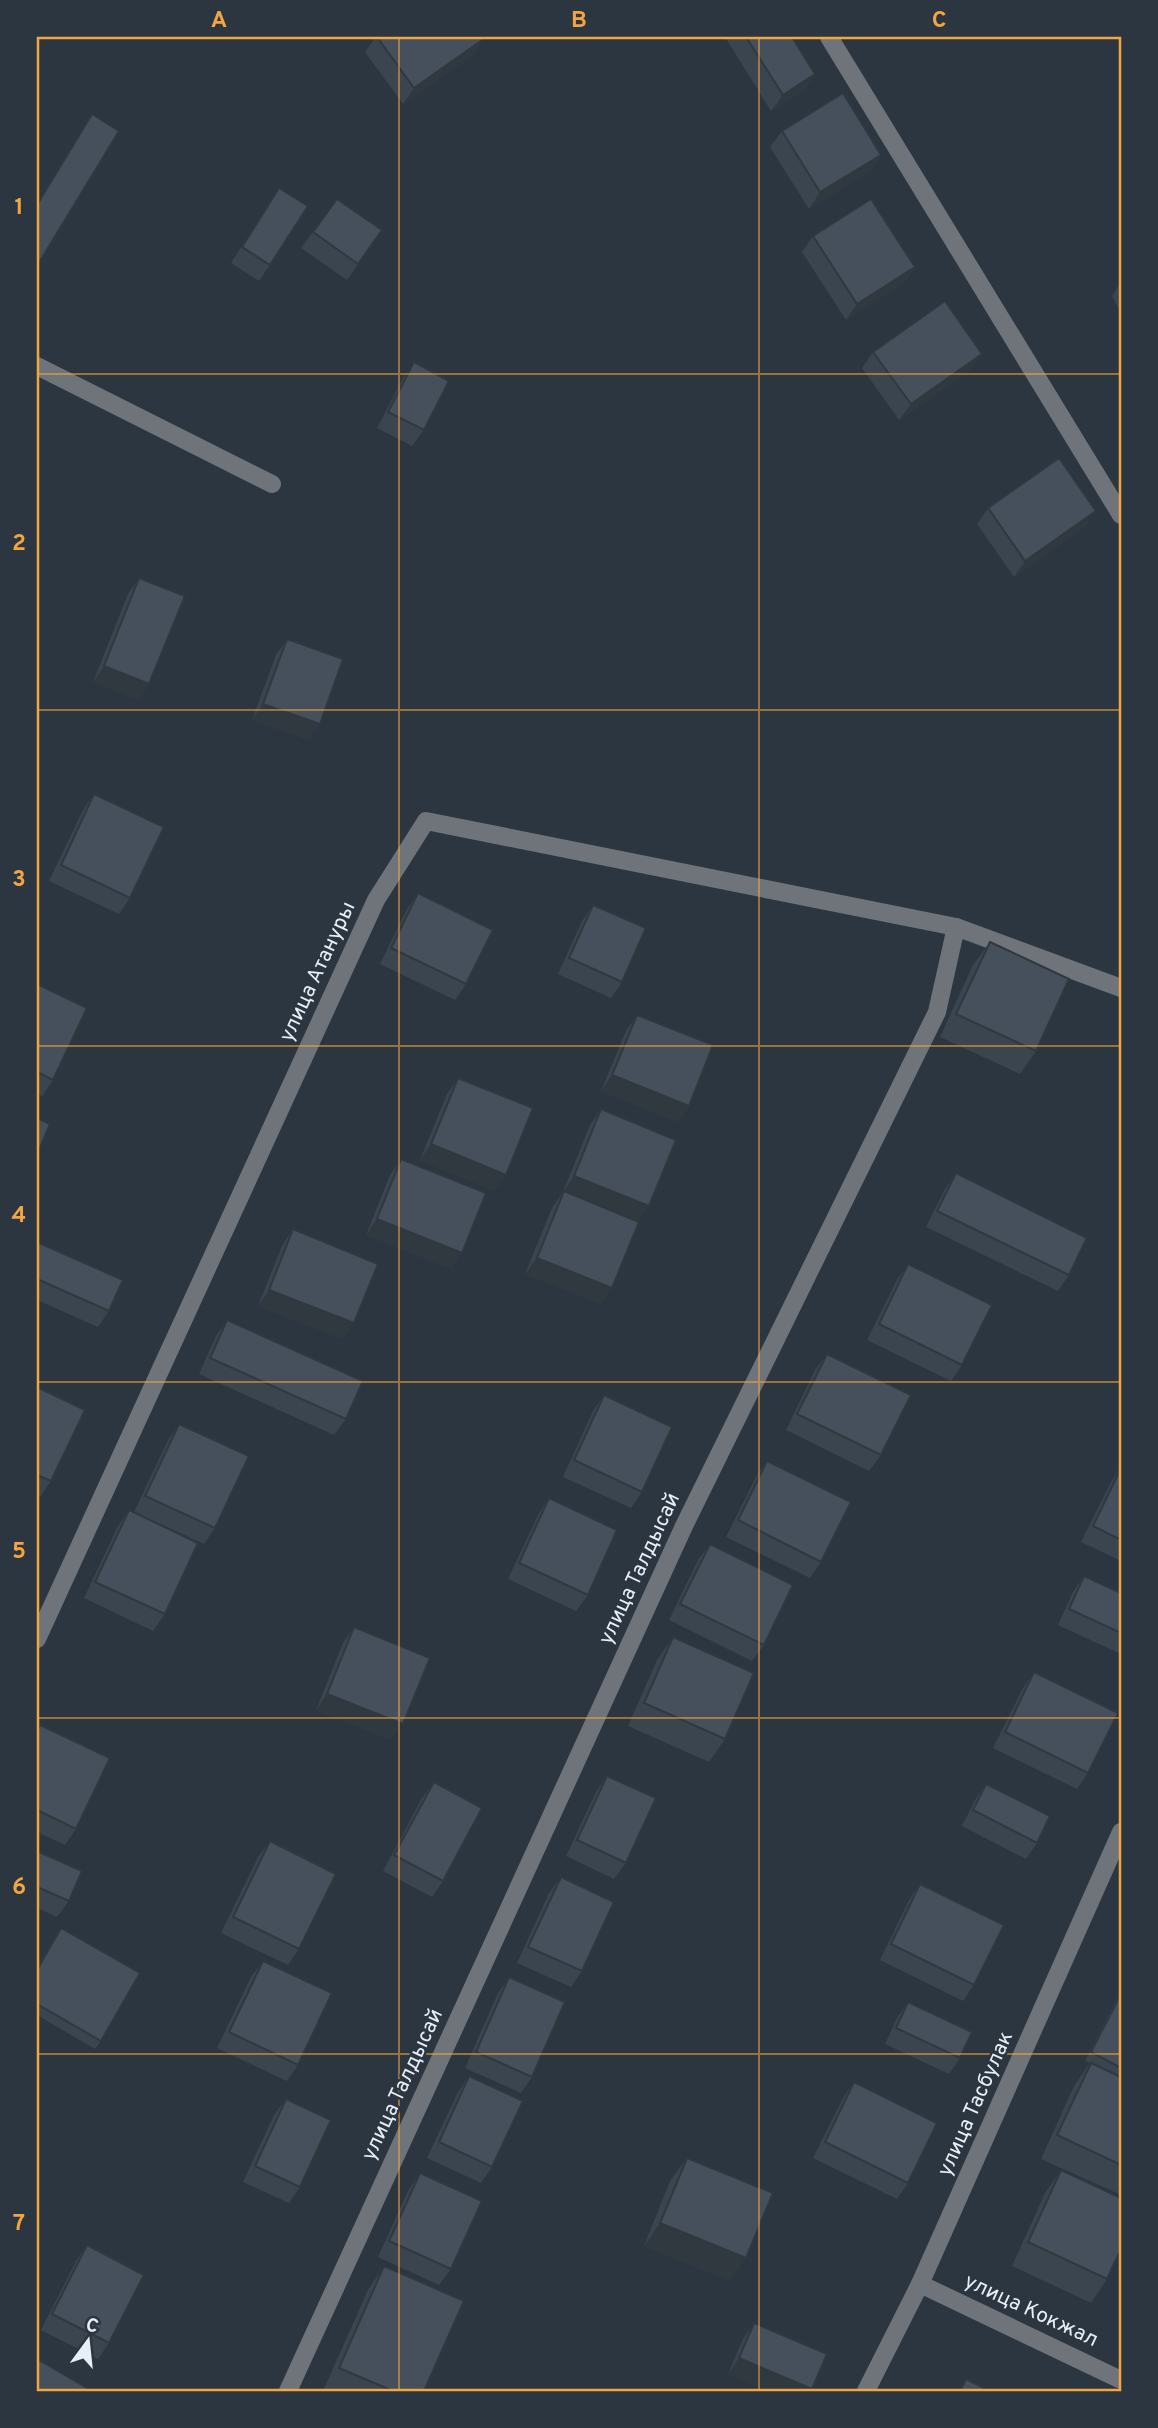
<svg xmlns="http://www.w3.org/2000/svg" width="1158" height="2428" font-family="Overpass,sans-serif">
<style>
.lines{fill:none;stroke-linecap:round;stroke-linejoin:round}
.lane{stroke:#6f747a;stroke-width:18}
.street{stroke:#6f747a;stroke-width:18}
.wall{fill:#3b454f}
.shaded-wall{fill:#303840}
.building{fill:#45505c;stroke:#303840;stroke-width:2}
.grid{fill:none;stroke:#f2a540;stroke-width:2;stroke-opacity:0.55}
.labels{text-anchor:middle;dominant-baseline:central;stroke-width:5;stroke-linejoin:round;paint-order:stroke}
.street-label{font-size:21px;fill:#e8eef5;stroke:#2c3641}
.neatline{fill:none;stroke:#f2a540;stroke-width:2.5}
.grid-label{font-size:23px;text-anchor:middle;font-weight:bold;fill:#f2a540}
</style>
<rect width="100%" height="100%" fill="#2c3641"/>
<g class="lines">
<polyline class="lane" points="37,366 272,484"/>
<g class="street">
<polyline points="829,37 1121,515"/>
<polyline points="37,1639 376,900 426,821 956,927"/>
<polyline points="920,2284 1121,2380"/>
<polyline points="288,2391 684,1526 937,1012 956,927 1121,988"/>
<polyline points="866,2391 920,2284 1121,1832"/>
</g>
</g>
<g class="wall">
<polygon points="376,37 484,37 474,54 403,104 365,52"/>
<polygon points="725,37 792,37 815,74 804,90 771,111"/>
<polygon points="92,114 37,266 37,203 81,131"/>
<polygon points="782,131 881,155 870,171 809,209 770,147"/>
<polygon points="279,188 270,265 259,281 231,263"/>
<polygon points="337,199 382,230 347,280 301,248"/>
<polygon points="813,236 915,267 904,283 846,320 802,252"/>
<polygon points="1121,282 1121,313 1112,296"/>
<polygon points="873,352 971,370 899,420 862,368"/>
<polygon points="414,362 424,430 412,446 377,428 403,378"/>
<polygon points="988,508 1085,527 1014,577 977,524"/>
<polygon points="139,578 149,684 138,700 93,682 128,594"/>
<polygon points="287,639 320,724 309,740 252,720 276,655"/>
<polygon points="94,794 130,898 119,914 49,881 83,810"/>
<polygon points="418,893 466,984 455,1000 380,964 407,909"/>
<polygon points="593,905 622,982 611,998 558,974 582,921"/>
<polygon points="990,942 1036,1051 1020,1074 940,1037 973,965"/>
<polygon points="37,984 53,1080 42,1096 37,1093"/>
<polygon points="637,1015 689,1106 678,1122 601,1091 626,1031"/>
<polygon points="458,1078 495,1191 420,1160 447,1094"/>
<polygon points="601,1109 638,1222 601,1304 525,1274 552,1208 563,1192 590,1125"/>
<polygon points="401,1159 462,1253 451,1269 366,1235 390,1175"/>
<polygon points="956,1173 1069,1275 1058,1291 926,1227 945,1189"/>
<polygon points="293,1229 343,1339 258,1306 282,1246"/>
<polygon points="37,1242 109,1311 98,1327 37,1300"/>
<polygon points="908,1264 962,1365 951,1381 867,1340 897,1280"/>
<polygon points="227,1320 346,1419 334,1435 199,1374 216,1336"/>
<polygon points="827,1354 881,1455 869,1471 786,1430 815,1370"/>
<polygon points="37,1387 51,1481 40,1497 37,1496"/>
<polygon points="604,1395 642,1492 631,1508 563,1477 593,1411"/>
<polygon points="179,1424 215,1528 204,1544 134,1512 168,1440"/>
<polygon points="767,1461 821,1562 810,1578 726,1537 756,1477"/>
<polygon points="1121,1467 1121,1561 1081,1542 1111,1482"/>
<polygon points="549,1498 588,1595 576,1611 508,1579 538,1515"/>
<polygon points="129,1510 165,1614 153,1631 84,1598 118,1526"/>
<polygon points="710,1544 764,1645 752,1661 669,1620 698,1560"/>
<polygon points="1084,1576 1121,1593 1121,1654 1058,1625 1073,1592"/>
<polygon points="354,1627 391,1740 316,1710 343,1643"/>
<polygon points="673,1637 725,1739 709,1762 628,1726 657,1660"/>
<polygon points="1034,1672 1088,1773 1077,1789 993,1748 1023,1688"/>
<polygon points="40,1725 76,1829 65,1845 37,1832 37,1730"/>
<polygon points="607,1776 626,1863 614,1879 566,1856 596,1792"/>
<polygon points="434,1782 443,1881 432,1897 383,1871 422,1798"/>
<polygon points="986,1784 1037,1843 1026,1859 962,1826 975,1800"/>
<polygon points="270,1841 299,1949 288,1965 221,1933 258,1857"/>
<polygon points="37,1851 69,1901 57,1917 37,1908"/>
<polygon points="561,1877 582,1971 571,1987 517,1963 549,1893"/>
<polygon points="920,1884 974,1985 963,2001 880,1960 909,1900"/>
<polygon points="61,1928 101,2041 95,2049 37,2015 37,1968"/>
<polygon points="263,1961 298,2065 287,2081 217,2048 251,1977"/>
<polygon points="509,1977 532,2077 521,2093 465,2068 498,1993"/>
<polygon points="1121,1991 1121,2195 1041,2159 1074,2086 1090,2063 1085,2061"/>
<polygon points="908,2002 960,2058 949,2074 885,2044 897,2018"/>
<polygon points="469,2076 492,2167 481,2183 427,2158 458,2092"/>
<polygon points="854,2082 908,2183 897,2199 813,2158 843,2098"/>
<polygon points="286,2099 300,2187 289,2203 243,2182 274,2115"/>
<polygon points="687,2158 730,2281 644,2246 670,2181"/>
<polygon points="1061,2170 1107,2279 1091,2303 1012,2266 1045,2193"/>
<polygon points="420,2173 451,2269 439,2285 378,2257 409,2189"/>
<polygon points="87,2245 109,2343 98,2359 41,2330 76,2261"/>
<polygon points="384,2266 424,2391 323,2391 368,2290"/>
<polygon points="754,2323 810,2391 768,2391 728,2374 743,2339"/>
</g>
<g class="shaded-wall">
<polygon points="485,38 474,54 403,104 414,88"/>
<polygon points="815,74 804,90 771,111 783,95"/>
<polygon points="881,155 870,171 809,209 820,192"/>
<polygon points="915,267 904,283 846,320 857,304"/>
<polygon points="982,354 971,370 899,420 911,404"/>
<polygon points="1096,511 1085,527 1014,577 1025,561"/>
<polygon points="104,666 149,684 138,700 93,682"/>
<polygon points="263,704 320,724 309,740 252,720"/>
<polygon points="612,1075 689,1106 678,1122 601,1091"/>
<polygon points="431,1144 506,1175 495,1191 420,1160"/>
<polygon points="574,1176 649,1206 638,1222 563,1192"/>
<polygon points="377,1219 462,1253 451,1269 366,1235"/>
<polygon points="537,1258 612,1288 601,1304 525,1274"/>
<polygon points="269,1290 354,1323 343,1339 258,1306"/>
<polygon points="327,1694 403,1724 391,1740 316,1710"/>
<polygon points="660,2223 746,2258 730,2281 644,2246"/>
<polygon points="739,2358 812,2389 810,2391 768,2391 728,2374"/>
</g>
<g class="building">
<polygon points="377,37 484,37 485,38 414,88"/>
<polygon points="746,37 792,37 815,74 783,95"/>
<polygon points="843,93 881,155 820,192 782,131"/>
<polygon points="92,114 119,131 37,266 37,205"/>
<polygon points="279,188 308,206 270,265 242,247"/>
<polygon points="337,199 382,230 358,264 313,232"/>
<polygon points="871,199 915,267 857,304 813,236"/>
<polygon points="945,301 982,354 911,404 873,352"/>
<polygon points="414,362 449,381 424,430 388,412"/>
<polygon points="1059,458 1096,511 1025,561 988,508"/>
<polygon points="139,578 185,596 149,684 104,666"/>
<polygon points="287,639 343,659 320,724 263,704"/>
<polygon points="94,794 164,827 130,898 61,865"/>
<polygon points="418,893 493,930 466,984 391,948"/>
<polygon points="593,905 646,928 622,982 569,958"/>
<polygon points="990,942 1069,979 1036,1051 956,1014"/>
<polygon points="37,984 87,1008 53,1080 37,1072"/>
<polygon points="637,1015 713,1045 689,1106 612,1075"/>
<polygon points="458,1078 533,1108 506,1175 431,1144"/>
<polygon points="601,1109 676,1140 649,1206 574,1176"/>
<polygon points="37,1118 50,1124 37,1155"/>
<polygon points="401,1159 486,1193 462,1253 377,1219"/>
<polygon points="956,1173 1087,1238 1069,1275 937,1211"/>
<polygon points="564,1191 639,1222 612,1288 537,1258"/>
<polygon points="293,1229 378,1264 354,1323 269,1290"/>
<polygon points="37,1242 123,1280 109,1311 37,1279"/>
<polygon points="908,1264 992,1305 962,1365 879,1324"/>
<polygon points="227,1320 363,1381 346,1419 210,1358"/>
<polygon points="827,1354 911,1395 881,1455 797,1414"/>
<polygon points="37,1387 85,1410 51,1481 37,1475"/>
<polygon points="604,1395 672,1427 642,1492 574,1460"/>
<polygon points="179,1424 249,1456 215,1528 145,1496"/>
<polygon points="767,1461 851,1502 821,1562 738,1520"/>
<polygon points="1121,1468 1121,1540 1093,1526"/>
<polygon points="549,1498 617,1530 588,1595 519,1563"/>
<polygon points="129,1510 198,1543 165,1614 95,1582"/>
<polygon points="710,1544 793,1585 764,1645 680,1604"/>
<polygon points="1084,1576 1121,1593 1121,1633 1069,1609"/>
<polygon points="354,1627 430,1658 403,1724 327,1694"/>
<polygon points="673,1637 754,1673 725,1739 644,1703"/>
<polygon points="1034,1672 1118,1713 1088,1773 1005,1732"/>
<polygon points="40,1725 110,1758 76,1829 37,1810 37,1732"/>
<polygon points="607,1776 656,1798 626,1863 577,1840"/>
<polygon points="434,1782 482,1808 443,1881 394,1855"/>
<polygon points="986,1784 1050,1816 1037,1843 973,1810"/>
<polygon points="270,1841 336,1874 299,1949 233,1917"/>
<polygon points="37,1851 82,1871 69,1901 37,1887"/>
<polygon points="561,1877 614,1902 582,1971 528,1947"/>
<polygon points="920,1884 1004,1925 974,1985 891,1944"/>
<polygon points="61,1928 140,1973 101,2041 37,2004 37,1970"/>
<polygon points="263,1961 332,1993 298,2065 229,2032"/>
<polygon points="509,1977 565,2002 532,2077 476,2052"/>
<polygon points="1121,1994 1121,2068 1091,2052"/>
<polygon points="908,2002 972,2032 960,2058 896,2028"/>
<polygon points="1091,2063 1121,2077 1121,2165 1057,2135"/>
<polygon points="469,2076 523,2101 492,2167 439,2142"/>
<polygon points="854,2082 937,2123 908,2183 825,2142"/>
<polygon points="286,2099 331,2120 300,2187 255,2166"/>
<polygon points="687,2158 773,2193 746,2258 660,2223"/>
<polygon points="1061,2170 1121,2198 1121,2249 1107,2279 1028,2242"/>
<polygon points="420,2173 482,2201 451,2269 389,2241"/>
<polygon points="87,2245 144,2275 109,2343 52,2314"/>
<polygon points="384,2266 464,2301 424,2391 393,2391 339,2368"/>
<polygon points="754,2323 827,2354 812,2389 739,2358"/>
<polygon points="39,2360 92,2391 37,2391 37,2363"/>
<polygon points="966,2379 990,2391 960,2391"/>
</g>
<path class="grid" d="M 399,37 L 399,2391M 759,37 L 759,2391M 37,374 L 1121,374M 37,710 L 1121,710M 37,1046 L 1121,1046M 37,1382 L 1121,1382M 37,1718 L 1121,1718M 37,2054 L 1121,2054"/>
<g class="labels">
<g class="street-label">
<text transform="translate(318 972) rotate(-65)">улица Атануры</text>
<text transform="translate(640 1569) rotate(-65)">улица Талдысай</text>
<text transform="translate(403 2085) rotate(-65)">улица Талдысай</text>
<text transform="translate(976 2104) rotate(-66)">улица Тасбулак</text>
<text transform="translate(1031 2311) rotate(25)">улица Кокжал</text>
</g>
</g>
<rect width="1158" height="2428" fill="none" stroke="#2c3641" stroke-width="77"/>
<g transform="translate(88 2341) rotate(15)" stroke="#2c3641" stroke-width="5" paint-order="stroke">
<path d="M0-5L12 26L0 18L-12 26Z" fill="#e8eef5"/>
<text y="-10" font-size="19" font-weight="bold" text-anchor="middle" fill="#e8eef5">С</text>
</g>
<rect x="38" y="38" width="1082" height="2352" class="neatline"/>
<g class="grid-label">
<text x="219" y="27">A</text>
<text x="579" y="27">B</text>
<text x="939" y="27">C</text>
<text x="19" y="214">1</text>
<text x="19" y="550">2</text>
<text x="19" y="886">3</text>
<text x="19" y="1222">4</text>
<text x="19" y="1558">5</text>
<text x="19" y="1894">6</text>
<text x="19" y="2230">7</text>
</g>
</svg>
